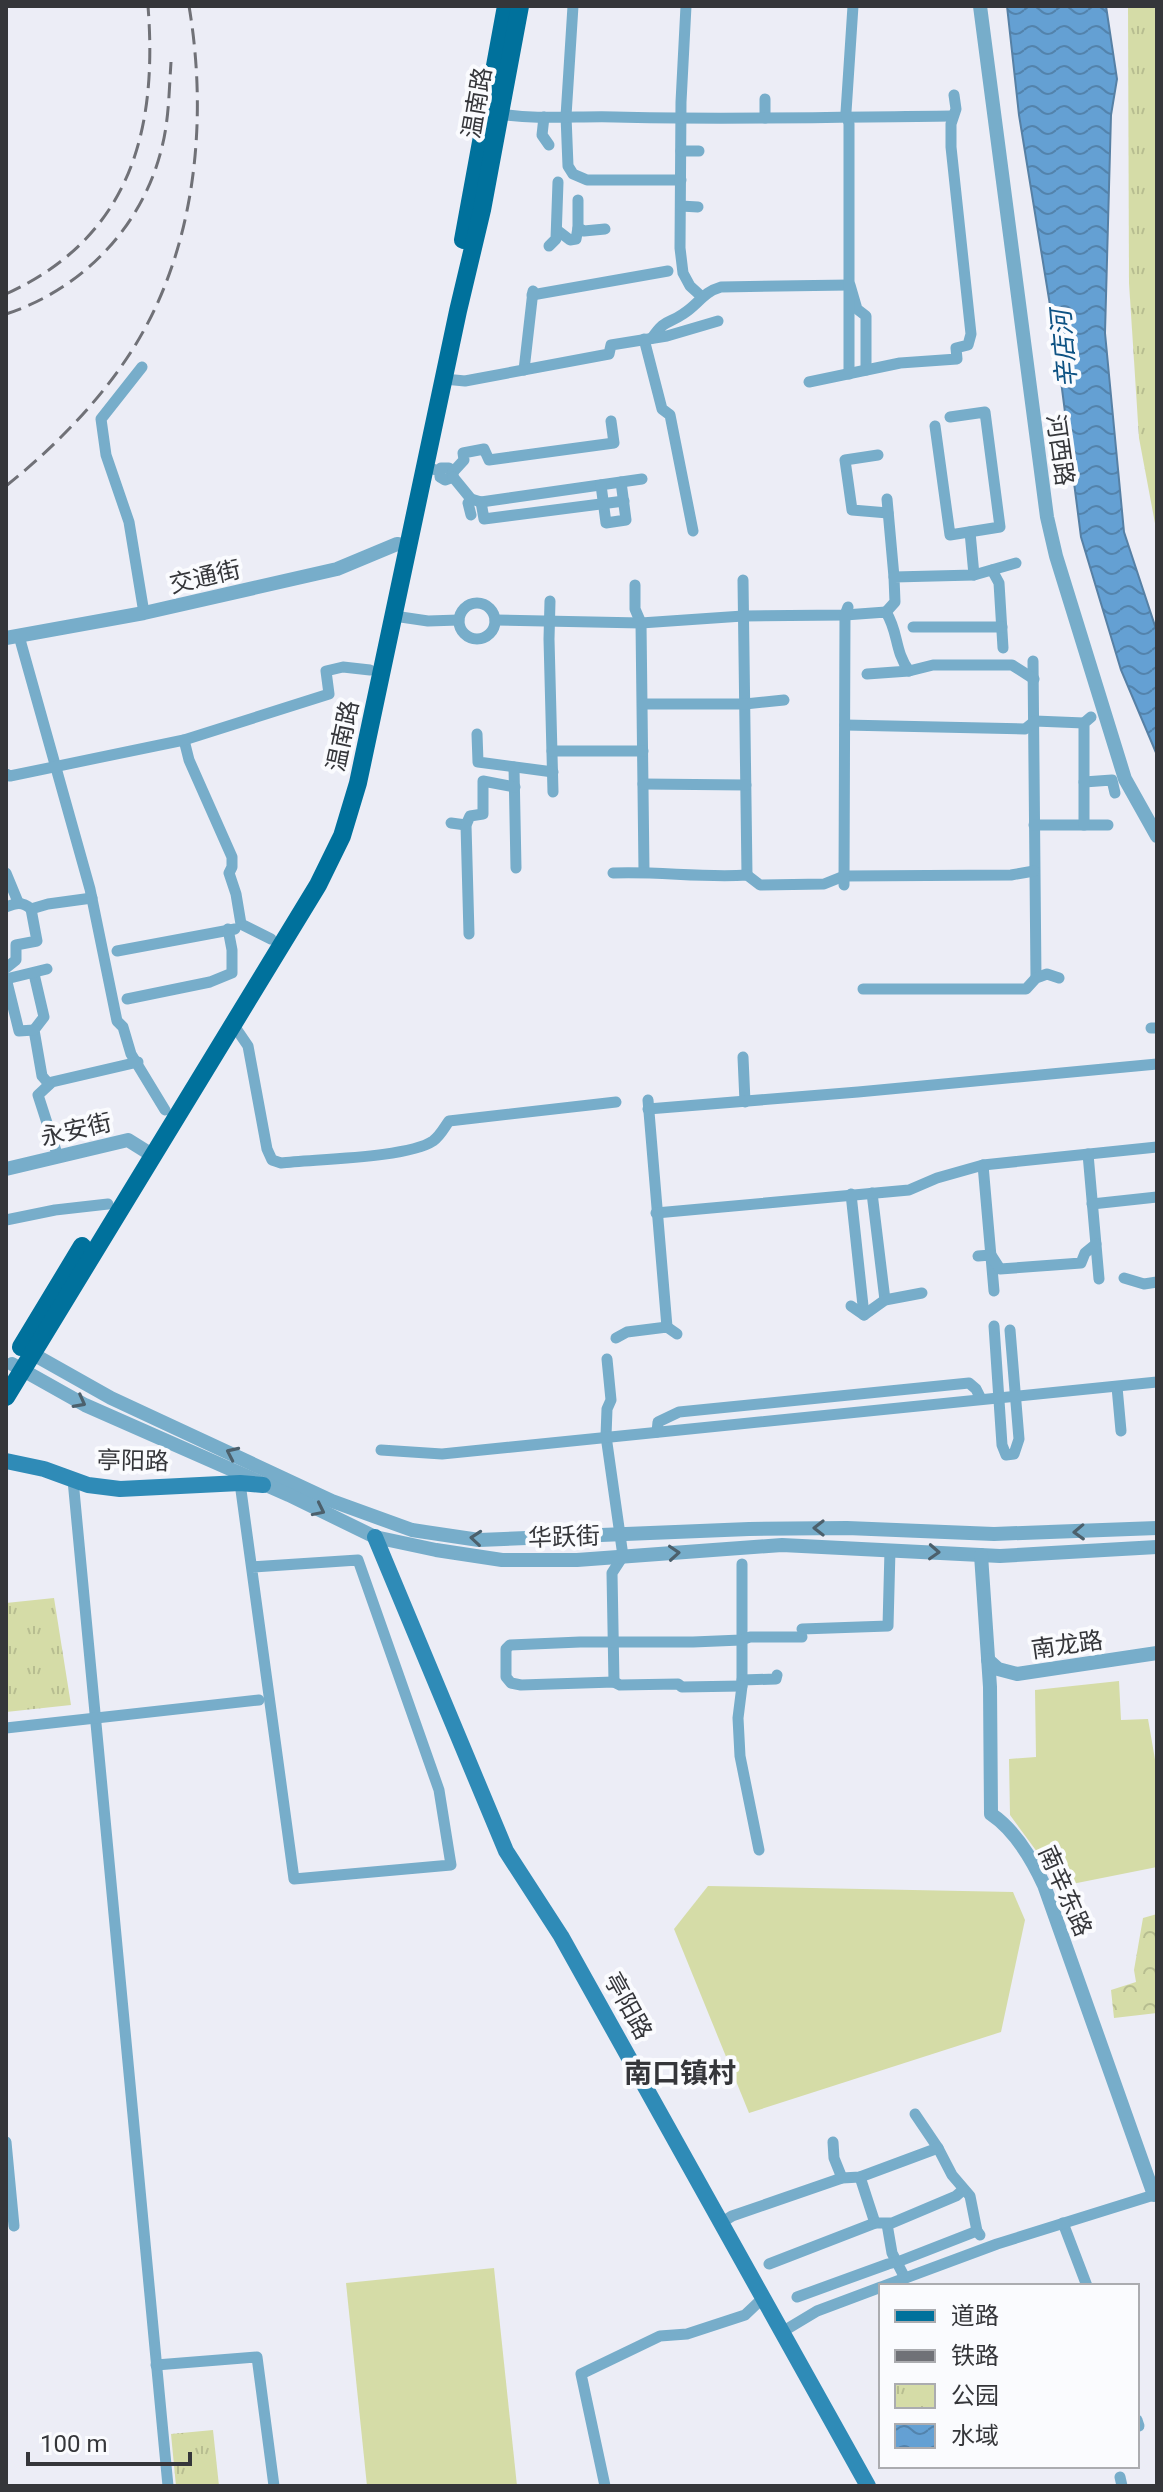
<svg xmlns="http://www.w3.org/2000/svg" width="1163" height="2492" font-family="Roboto,'Noto Sans SC',sans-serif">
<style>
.grass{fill:#d5dca7}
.forest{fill:url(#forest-crowns)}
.park{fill:url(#park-tufts)}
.water{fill:url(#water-waves);stroke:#5680a5;stroke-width:2}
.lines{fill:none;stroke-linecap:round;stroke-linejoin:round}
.minor{stroke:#77adca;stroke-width:11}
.tertiary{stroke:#77adca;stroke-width:14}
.secondary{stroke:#2f8bb7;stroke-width:16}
.primary{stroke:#00719c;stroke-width:18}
.rail{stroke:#707177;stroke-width:3;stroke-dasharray:16 8;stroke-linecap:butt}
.oneway{stroke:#4c606c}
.labels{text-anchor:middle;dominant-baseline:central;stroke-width:8;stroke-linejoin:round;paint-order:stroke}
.street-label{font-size:24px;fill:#35363a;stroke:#fafbfe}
.water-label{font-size:26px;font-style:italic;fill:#0d5283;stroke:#fafbfe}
.quarter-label{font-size:28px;font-weight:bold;fill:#35363a;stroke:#fafbfe}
</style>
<defs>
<pattern id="forest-crowns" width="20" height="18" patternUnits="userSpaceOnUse" patternTransform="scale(2)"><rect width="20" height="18" fill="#d5dca7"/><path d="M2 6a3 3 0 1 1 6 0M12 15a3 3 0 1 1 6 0" fill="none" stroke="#b7bd90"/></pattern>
<pattern id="park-tufts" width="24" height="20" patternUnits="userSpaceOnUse" patternTransform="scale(2)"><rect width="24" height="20" fill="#d5dca7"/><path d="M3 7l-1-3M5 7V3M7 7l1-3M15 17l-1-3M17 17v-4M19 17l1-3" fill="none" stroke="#b7bd90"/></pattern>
<pattern id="water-waves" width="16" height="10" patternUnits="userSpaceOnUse" patternTransform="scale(2)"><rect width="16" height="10" fill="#64a0d3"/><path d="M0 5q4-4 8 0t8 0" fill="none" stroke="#5383ac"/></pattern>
</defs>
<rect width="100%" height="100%" fill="#ecedf6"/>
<g class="grass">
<polygon points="1119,1681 1121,1720 1148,1719 1157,1771 1157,1867 1062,1886 1010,1815 1009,1759 1036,1757 1035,1690"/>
<polygon points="708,1886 1013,1892 1025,1920 1001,2032 749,2113 674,1929"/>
<polygon points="494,2268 517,2486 367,2486 346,2283"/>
</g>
<polygon class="forest" points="1157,1914 1157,2013 1114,2018 1111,1990 1136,1982 1134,1970 1143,1918"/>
<g class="park">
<polygon points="1128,6 1157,6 1157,534 1139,438 1129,283"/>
<polygon points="54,1598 71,1705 6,1712 6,1603"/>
<polygon points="213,2430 219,2486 176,2486 171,2434"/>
</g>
<polygon class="water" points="1007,6 1106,6 1117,79 1111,115 1105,333 1124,532 1157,632 1157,755 1121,670 1081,537 1056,342 1019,115"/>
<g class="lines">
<g class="minor">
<polyline points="573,6 566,116 568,166 573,174 587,180 681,180"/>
<polyline points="686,6 681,102 680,248 683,273 690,286 701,296"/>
<polyline points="765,99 765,118"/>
<path d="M 500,114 C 537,120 577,116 615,117 C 728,120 840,117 952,116"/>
<polyline points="544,117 542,135 549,145"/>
<polyline points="681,151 699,151"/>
<polyline points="681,206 698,207"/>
<polyline points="578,228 584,231 605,229"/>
<polyline points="557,230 570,240 576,239 578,228 578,200"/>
<polyline points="549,246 556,239 558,182"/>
<polyline points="850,285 857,309 866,316 866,370"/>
<polyline points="532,295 668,271"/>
<path d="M 652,338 C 666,318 667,325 683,314 C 698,305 703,292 721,287 L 849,285"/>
<polyline points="644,339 662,409 670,415 693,531"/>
<polyline points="142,367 101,419 106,455 129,522 144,613"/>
<polyline points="524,370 533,291"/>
<polyline points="849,374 849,124 846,112 853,6"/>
<polyline points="444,379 465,381 609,354 611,345 667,336 718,321"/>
<polyline points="809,382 900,363 957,359 956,348 968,345 971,334 951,147 951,124 956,109 954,95"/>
<polyline points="935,426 950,535 1000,527 985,412 950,417"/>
<polyline points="878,455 845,460 852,510 888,513"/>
<polyline points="425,467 440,471 441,468 449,468 453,472 453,477 445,480 440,477 440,471"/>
<polyline points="453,472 464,460 463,453 484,449 489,460 614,443 611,421"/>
<polyline points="453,477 471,499 481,502 642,479"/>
<polyline points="601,485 606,523 626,520 621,482"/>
<polyline points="471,499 468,503 471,515"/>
<polyline points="887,499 894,577"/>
<polyline points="481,502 484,519 624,501"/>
<polyline points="970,532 974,575"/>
<polyline points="992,570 999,583 1003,648"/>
<polyline points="743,580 747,875"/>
<polyline points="635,585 635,609 641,623 644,871"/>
<polyline points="550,601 549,639 553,792"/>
<circle cx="477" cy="621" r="18"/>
<polyline points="886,612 895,602 894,577 974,575 1016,563"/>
<polyline points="394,616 428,621 459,620"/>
<path d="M 495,620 L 641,623 L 743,616 L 845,615 L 886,612 C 899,633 894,650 909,671"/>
<polyline points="913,627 1002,627"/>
<polyline points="19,636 90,889 117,1021 123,1027 131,1054 165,1110"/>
<polyline points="1033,661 1036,978"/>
<polyline points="867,674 909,671 933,665 1012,665 1034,679"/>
<polyline points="643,704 745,704 784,700"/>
<polyline points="845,725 1025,729 1035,721 1084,723"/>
<polyline points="477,734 478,762 553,772"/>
<polyline points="184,740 189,760 232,857 232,867 229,873 236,894 241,924 271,939"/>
<polyline points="552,751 643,751"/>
<polyline points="514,767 516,868"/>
<polyline points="6,774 10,776 184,740 329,694 326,671 343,667 370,670"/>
<polyline points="1084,782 1112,780 1115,793"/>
<polyline points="643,784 746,785"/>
<polyline points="451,823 466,825"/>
<polyline points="1034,825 1108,825"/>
<polyline points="1084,825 1084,723 1091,717"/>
<polyline points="6,873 18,902"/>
<path d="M 613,873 C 658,871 702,878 747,875 L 760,885 L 824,884 L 844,876 L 1011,875 L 1034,871"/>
<polyline points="844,885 845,615 848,607"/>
<path d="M 6,907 C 16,903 22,901 31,909 L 48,904 L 92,898"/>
<polyline points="469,934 466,825 470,816 483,814 483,781 515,787"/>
<polyline points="117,951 235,929"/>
<polyline points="6,968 16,960 16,945 37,941 31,909"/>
<polyline points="34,974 44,1017 34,1030 42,1076 49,1084"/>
<polyline points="6,978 19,1031 34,1030"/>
<polyline points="6,979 47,969"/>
<polyline points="863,989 1026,989 1036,978 1047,974 1059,978"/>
<polyline points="127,999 210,982 232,973 232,950 228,929"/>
<path d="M 233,1024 L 248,1046 L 267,1149 L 272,1160 L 281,1163 C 315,1159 408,1158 433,1141 C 440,1136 444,1128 449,1121 L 616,1102"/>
<polyline points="1151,1028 1157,1028"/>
<polyline points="743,1057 745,1102"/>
<polyline points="648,1100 667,1327"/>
<polyline points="648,1109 858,1092 1157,1064"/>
<polyline points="1088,1154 1099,1279"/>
<polyline points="58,1157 38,1095 52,1082 138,1062"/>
<polyline points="983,1165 994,1291"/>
<polyline points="872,1193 885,1300"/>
<polyline points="851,1194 864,1315"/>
<polyline points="1092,1204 1157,1197"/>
<polyline points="656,1213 909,1190 937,1178 983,1165 1157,1147"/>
<polyline points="6,1220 55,1210 108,1204"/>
<polyline points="978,1256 991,1255 1000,1269 1081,1263 1085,1253 1096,1244"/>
<polyline points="1124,1278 1144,1284 1157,1282"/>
<polyline points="851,1306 864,1315 885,1300 922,1293"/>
<polyline points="994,1326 1002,1445 1006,1455 1014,1454 1019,1439 1010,1330"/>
<polyline points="616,1338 627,1332 667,1327 677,1334"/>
<polyline points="607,1359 611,1400 607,1409 606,1436 623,1556 612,1573 614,1682"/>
<polyline points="1117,1387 1121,1431"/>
<polyline points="657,1432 658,1422 679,1412 969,1383 976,1389 981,1399"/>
<polyline points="381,1450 442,1454 1157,1382"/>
<polyline points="73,1480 168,2486"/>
<polyline points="240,1483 294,1879 451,1865 439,1790 358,1560 252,1567"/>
<polyline points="742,1564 742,1686 738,1718 740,1756 759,1850"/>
<polyline points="802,1629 888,1626 890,1550"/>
<polyline points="742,1680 776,1679 777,1675"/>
<polyline points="742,1686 682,1687 678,1684 620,1685 614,1682 521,1685 511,1683 506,1677 506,1649 510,1645 580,1642 693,1642 741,1640 750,1637 802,1637"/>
<polyline points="6,1728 259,1700"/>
<polyline points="915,2114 938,2148 952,2175 970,2196 977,2231 980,2235"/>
<polyline points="6,2142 14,2226"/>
<polyline points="833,2142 834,2158 842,2178"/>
<polyline points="860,2177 875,2223"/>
<polyline points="721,2223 732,2216 842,2178 860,2177 938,2148"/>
<polyline points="1063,2223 1087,2286"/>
<polyline points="887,2224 892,2253 905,2278"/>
<polyline points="769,2264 875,2223 892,2223 956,2196 963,2190"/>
<polyline points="884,2286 997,2244 1157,2194"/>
<polyline points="797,2297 888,2264 900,2261 977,2231"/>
<polyline points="782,2332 817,2311 881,2287"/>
<polyline points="156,2365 257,2357 274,2486"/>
<polyline points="1137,2420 1139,2426"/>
<polyline points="1120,2477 1122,2486"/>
<polyline points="605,2486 581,2374 660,2336 687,2334 745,2315 763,2298"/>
</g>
<g class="tertiary">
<polyline points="980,6 1047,517 1056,556 1125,779 1157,836"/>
<polyline points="6,638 144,613 337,569 397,544 408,546"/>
<polyline points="6,1169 128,1140 152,1155"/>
<polyline points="24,1349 111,1398 332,1501 412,1530 479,1540 749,1529 847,1528 994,1534 1157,1528"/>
<polyline points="12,1364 85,1405 289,1495 375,1537 436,1550 502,1560 577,1560 782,1545 1000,1556 1157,1547"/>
<path d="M 981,1555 L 990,1687 L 991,1814 C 1015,1830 1032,1859 1044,1885 L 1154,2195"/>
<polyline points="988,1660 998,1669 1017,1674 1157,1653"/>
</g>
<g class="secondary">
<polyline points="6,1461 44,1469 88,1485 120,1489 240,1483 263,1485"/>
<polyline points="375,1537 506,1851 561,1936 868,2486"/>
</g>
<g class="primary">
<polyline points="463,240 506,6"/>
<polyline points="21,1347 82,1246"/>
<polyline points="6,1397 318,885 342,836 358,783 458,311 482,210 520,6"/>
</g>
<g class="rail">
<path d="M 6,294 C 129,238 158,133 148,6"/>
<path d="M 6,314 C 83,289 143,226 162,147 C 169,119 169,91 171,62"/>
<path d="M 6,486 C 51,450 95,406 127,358 C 195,257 209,124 189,6"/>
</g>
</g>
<defs><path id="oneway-chevron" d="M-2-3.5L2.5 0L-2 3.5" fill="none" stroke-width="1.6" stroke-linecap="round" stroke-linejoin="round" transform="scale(2)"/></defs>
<g class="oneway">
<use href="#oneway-chevron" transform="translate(80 1402) rotate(28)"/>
<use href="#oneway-chevron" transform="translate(232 1453) rotate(-155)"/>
<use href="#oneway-chevron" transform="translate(319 1510) rotate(26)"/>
<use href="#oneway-chevron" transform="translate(819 1528) rotate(180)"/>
<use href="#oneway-chevron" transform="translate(1079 1532) rotate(178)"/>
<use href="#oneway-chevron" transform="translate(476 1538) rotate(-175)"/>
<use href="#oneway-chevron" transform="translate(934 1552) rotate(3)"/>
<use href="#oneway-chevron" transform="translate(674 1553) rotate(-4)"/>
</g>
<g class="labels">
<g class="street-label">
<text transform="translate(477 103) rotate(-80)">温南路</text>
<text transform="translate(1060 450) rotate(82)">河西路</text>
<text transform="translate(205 577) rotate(-13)">交通街</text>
<text transform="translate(343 736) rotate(-78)">温南路</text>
<text transform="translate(76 1130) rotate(-13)">永安街</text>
<text transform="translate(133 1461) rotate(1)">亭阳路</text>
<text transform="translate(564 1537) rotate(-2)">华跃街</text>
<text transform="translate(1067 1645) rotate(-8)">南龙路</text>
<text transform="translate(1065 1891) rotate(66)">南辛东路</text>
<text transform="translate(628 2006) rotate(61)">亭阳路</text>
</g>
<g class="water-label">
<text transform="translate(1064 349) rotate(-95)">辛店河</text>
</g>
<g class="quarter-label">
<text x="680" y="2073">南口镇村</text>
</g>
</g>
<rect width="1163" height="2492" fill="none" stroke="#35363a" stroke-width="16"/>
<rect x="879" y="2284" width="260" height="184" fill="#fafbfe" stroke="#abacb0" stroke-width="2"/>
<rect x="895" y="2310" width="40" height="12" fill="#00719c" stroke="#abacb0" stroke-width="2"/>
<text x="951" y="2324" font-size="24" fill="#35363a">道路</text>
<rect x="895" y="2350" width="40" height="12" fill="#707177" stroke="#abacb0" stroke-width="2"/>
<text x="951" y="2364" font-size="24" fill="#35363a">铁路</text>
<rect x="895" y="2384" width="40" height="24" fill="url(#park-tufts)" stroke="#abacb0" stroke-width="2"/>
<text x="951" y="2404" font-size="24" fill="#35363a">公园</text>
<rect x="895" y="2424" width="40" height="24" fill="url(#water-waves)" stroke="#abacb0" stroke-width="2"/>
<text x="951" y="2444" font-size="24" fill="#35363a">水域</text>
<path d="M28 2452v12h162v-12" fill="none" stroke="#35363a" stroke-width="4"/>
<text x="40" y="2452" font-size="24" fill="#35363a" stroke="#fafbfe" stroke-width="6" paint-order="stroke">100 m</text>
</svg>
